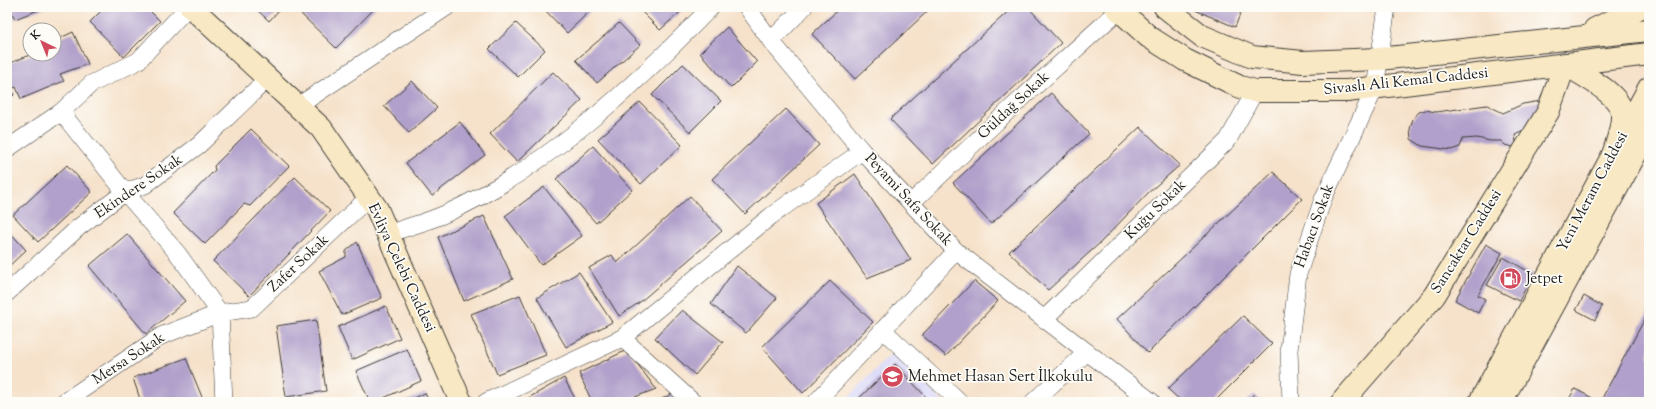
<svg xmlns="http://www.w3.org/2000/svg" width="1656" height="409" font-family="'Sorts Mill Goudy',serif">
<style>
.built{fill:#d8d7f8}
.building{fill:#b1a0cb}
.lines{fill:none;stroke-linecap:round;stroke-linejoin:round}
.street-casing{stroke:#3d3a36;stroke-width:18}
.secondary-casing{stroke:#3d3a36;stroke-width:24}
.street{stroke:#fff;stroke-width:17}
.secondary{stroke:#f8e8c3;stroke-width:22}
.labels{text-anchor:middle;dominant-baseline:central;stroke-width:3.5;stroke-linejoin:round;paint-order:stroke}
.street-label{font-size:15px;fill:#1c1c1c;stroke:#fdfcf7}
.poi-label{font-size:15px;fill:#1c1c1c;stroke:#fdfcf7;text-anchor:start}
</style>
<rect width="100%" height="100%" fill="#fdfcf7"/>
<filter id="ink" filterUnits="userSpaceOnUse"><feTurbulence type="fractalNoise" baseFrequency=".025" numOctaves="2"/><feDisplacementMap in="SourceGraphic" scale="8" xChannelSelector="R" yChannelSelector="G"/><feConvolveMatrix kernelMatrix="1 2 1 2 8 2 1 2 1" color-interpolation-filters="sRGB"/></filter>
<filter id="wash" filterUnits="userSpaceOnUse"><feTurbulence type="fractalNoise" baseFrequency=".012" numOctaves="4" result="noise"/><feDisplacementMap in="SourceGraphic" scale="16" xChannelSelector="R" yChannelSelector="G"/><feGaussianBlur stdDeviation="0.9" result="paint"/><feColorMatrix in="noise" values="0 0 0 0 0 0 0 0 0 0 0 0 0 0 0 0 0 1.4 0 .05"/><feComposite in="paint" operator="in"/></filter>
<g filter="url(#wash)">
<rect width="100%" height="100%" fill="#f6e2cb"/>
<polygon class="built" points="893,352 943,402 844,402"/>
<g id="blocks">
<g class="building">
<polygon points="9,7 46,7 15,19"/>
<polygon points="105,7 146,7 160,21 124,57 90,22"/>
<polygon points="254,7 282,7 269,21"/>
<polygon points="304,7 376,7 336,48 299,12"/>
<polygon points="542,7 594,7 567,33"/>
<polygon points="637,7 686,7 660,30"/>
<polygon points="841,7 932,7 855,79 812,34"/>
<polygon points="1013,7 1028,7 1061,43 933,164 890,119"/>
<polygon points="1188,7 1243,7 1235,27"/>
<polygon points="1538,7 1553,7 1553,8 1539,10"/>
<polygon points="516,23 545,50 518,77 489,49"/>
<polygon points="619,23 640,45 597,83 576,60"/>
<polygon points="727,27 757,62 731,88 700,53"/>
<polygon points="73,32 88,64 60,74 64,81 21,99 16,87 11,89 14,95 7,98 7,70 10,69 8,64 32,54 54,54 56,50 54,47 54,41"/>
<polygon points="683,64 721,101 690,132 652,95"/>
<polygon points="553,72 582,100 517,162 490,134"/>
<polygon points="412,81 437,108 409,133 384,106"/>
<polygon points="1051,93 1089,134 991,224 953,183"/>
<polygon points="1541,101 1539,112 1527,129 1515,135 1516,143 1513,147 1505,145 1501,141 1490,141 1477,138 1463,139 1460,147 1451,150 1422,146 1411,139 1410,129 1413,119 1419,112 1425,110 1436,112 1487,105 1503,113 1523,104"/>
<polygon points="640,102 682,145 641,184 598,139"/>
<polygon points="786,109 819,145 745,214 712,179"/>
<polygon points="460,122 485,155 432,196 406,163"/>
<polygon points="1140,127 1180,165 1149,192 1101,242 1048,290 1009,252"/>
<polygon points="251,129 289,166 250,206 244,204 205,244 173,213 215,170 214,166"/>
<polygon points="593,146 632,190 596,223 556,179"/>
<polygon points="67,165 92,192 38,242 13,215"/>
<polygon points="1273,172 1302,199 1148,353 1117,319"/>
<polygon points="855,174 911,260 867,278 816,203"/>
<polygon points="295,177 330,211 249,296 213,261"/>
<polygon points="544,187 582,236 541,265 505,216"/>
<polygon points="690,196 722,231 640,302 619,316 589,268 612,255 617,263"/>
<polygon points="484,216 513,279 464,301 438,237"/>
<polygon points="7,229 26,250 7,268"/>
<polygon points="127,234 185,301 146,334 89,266"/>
<polygon points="357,242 382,298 342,315 319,271 346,257 346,251"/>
<polygon points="1486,244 1502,253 1478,295 1485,299 1478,313 1455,300"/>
<polygon points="1503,257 1533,274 1519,301 1487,285"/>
<polygon points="737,266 777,298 746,333 711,304"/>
<polygon points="579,272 612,322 566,347 537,298"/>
<polygon points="830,281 873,322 803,393 762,347"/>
<polygon points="974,281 998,301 946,356 922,335"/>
<polygon points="520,295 546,355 497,374 471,314"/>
<polygon points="1584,296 1602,306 1595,320 1576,310"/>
<polygon points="386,306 400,338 352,360 338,327"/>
<polygon points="682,310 723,342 695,375 655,338"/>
<polygon points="1649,311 1649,394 1645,402 1600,402"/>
<polygon points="1243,316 1272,344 1214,402 1182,402 1168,389"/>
<polygon points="316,320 326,391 286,397 276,326"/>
<polygon points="407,349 421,381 375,402 370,402 356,371"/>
<polygon points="627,350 656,389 622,402 592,402 579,373"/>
<polygon points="186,358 204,402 141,402 133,378"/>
<polygon points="895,364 926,397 921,402 855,402"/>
<polygon points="564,378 577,402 521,402"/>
<polygon points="1575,389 1600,402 1567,402"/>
<polygon points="425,393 429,402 404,402"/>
<polygon points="674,393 681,402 656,402"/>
<polygon points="1254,394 1262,402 1246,402"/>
</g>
</g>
</g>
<g filter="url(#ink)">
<use href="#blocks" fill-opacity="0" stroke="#3d3a36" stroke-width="1"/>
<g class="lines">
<defs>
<g id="street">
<polyline points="747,7 771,41 862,151"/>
<polyline points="771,41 804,7"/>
<polyline points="298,106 447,7"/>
<polyline points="61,112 125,192 178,254 220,313 224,402"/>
<polyline points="7,149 61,112 91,84 138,61 188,7"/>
<polyline points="911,203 1009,110 1119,10"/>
<path d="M 388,234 C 407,227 427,222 445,214 C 544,170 637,84 711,7"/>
<polyline points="956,251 1152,402"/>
<polyline points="7,293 79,227 125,192 145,185 199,145 268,78"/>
<polyline points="1044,319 1228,140 1255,91"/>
<polyline points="883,330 960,402"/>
<polyline points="622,338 771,216 862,151 956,251 816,402"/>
<polyline points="64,402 161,336 220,313 252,308 369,197"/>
<polyline points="486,402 622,338 693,402"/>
<polyline points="1033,402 1087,352"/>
<polyline points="1291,402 1289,350 1298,274 1323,199 1375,88 1387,7"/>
</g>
<g id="secondary">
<polyline points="191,7 321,128 377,209 461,402"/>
<polyline points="1116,7 1149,37 1185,60 1240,87 1255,91 1347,91 1649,54"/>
<polyline points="1165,7 1202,36 1252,57 1303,62 1379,59 1649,30"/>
<polyline points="1595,29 1641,7"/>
<path d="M 1342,402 L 1434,296 L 1548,112 L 1565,64 C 1580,74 1620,93 1622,113 C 1623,128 1617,141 1613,155"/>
<polyline points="1480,402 1649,88"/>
<polyline points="1501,402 1649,129"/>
</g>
</defs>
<use href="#street" class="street-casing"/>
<use href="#secondary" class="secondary-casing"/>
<use href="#street" class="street"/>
<use href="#secondary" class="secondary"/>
</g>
</g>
<defs>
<symbol id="fuel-disc" viewBox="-11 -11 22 22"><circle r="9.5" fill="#d1495b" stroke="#fdfcf7"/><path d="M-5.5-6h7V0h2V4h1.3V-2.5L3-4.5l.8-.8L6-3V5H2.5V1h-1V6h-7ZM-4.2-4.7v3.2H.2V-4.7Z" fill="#fff"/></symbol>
<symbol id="school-disc" viewBox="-11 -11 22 22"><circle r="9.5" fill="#d1495b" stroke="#fdfcf7"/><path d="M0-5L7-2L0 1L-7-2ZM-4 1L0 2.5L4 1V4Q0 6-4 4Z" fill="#fff"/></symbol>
</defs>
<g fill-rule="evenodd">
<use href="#fuel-disc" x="1498" y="266" width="25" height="25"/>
<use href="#school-disc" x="880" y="364" width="25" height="25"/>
</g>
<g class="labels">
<g class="street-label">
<text transform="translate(1406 82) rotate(-6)">Sivaslı Ali Kemal Caddesi</text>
<text transform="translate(1014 106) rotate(-43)">Güldağ Sokak</text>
<text transform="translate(139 187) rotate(-34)">Ekindere Sokak</text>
<text transform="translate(1593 192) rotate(-62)">Yeni Meram Caddesi</text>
<text transform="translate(908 200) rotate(47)">Peyami Safa Sokak</text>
<text transform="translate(1156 210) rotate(-44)">Kuğu Sokak</text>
<text transform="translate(1315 226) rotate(-70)">Habacı Sokak</text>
<text transform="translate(1467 242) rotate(-58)">Sancaktar Caddesi</text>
<text transform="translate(299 264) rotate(-43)">Zafer Sokak</text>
<text transform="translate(401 268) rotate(65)">Evliya Çelebi Caddesi</text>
<text transform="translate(129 359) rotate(-33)">Mersa Sokak</text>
</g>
<g class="poi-label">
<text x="1526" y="279">Jetpet</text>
<text x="908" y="377">Mehmet Hasan Sert İlkokulu</text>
</g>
</g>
<rect width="1656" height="409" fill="none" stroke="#fdfcf7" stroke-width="24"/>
<g transform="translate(42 42) rotate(317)"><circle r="19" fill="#fdfcf7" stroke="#a3a29f"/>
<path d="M0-3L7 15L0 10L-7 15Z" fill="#d1495b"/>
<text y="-6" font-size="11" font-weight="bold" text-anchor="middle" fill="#1c1c1c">K</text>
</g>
</svg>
